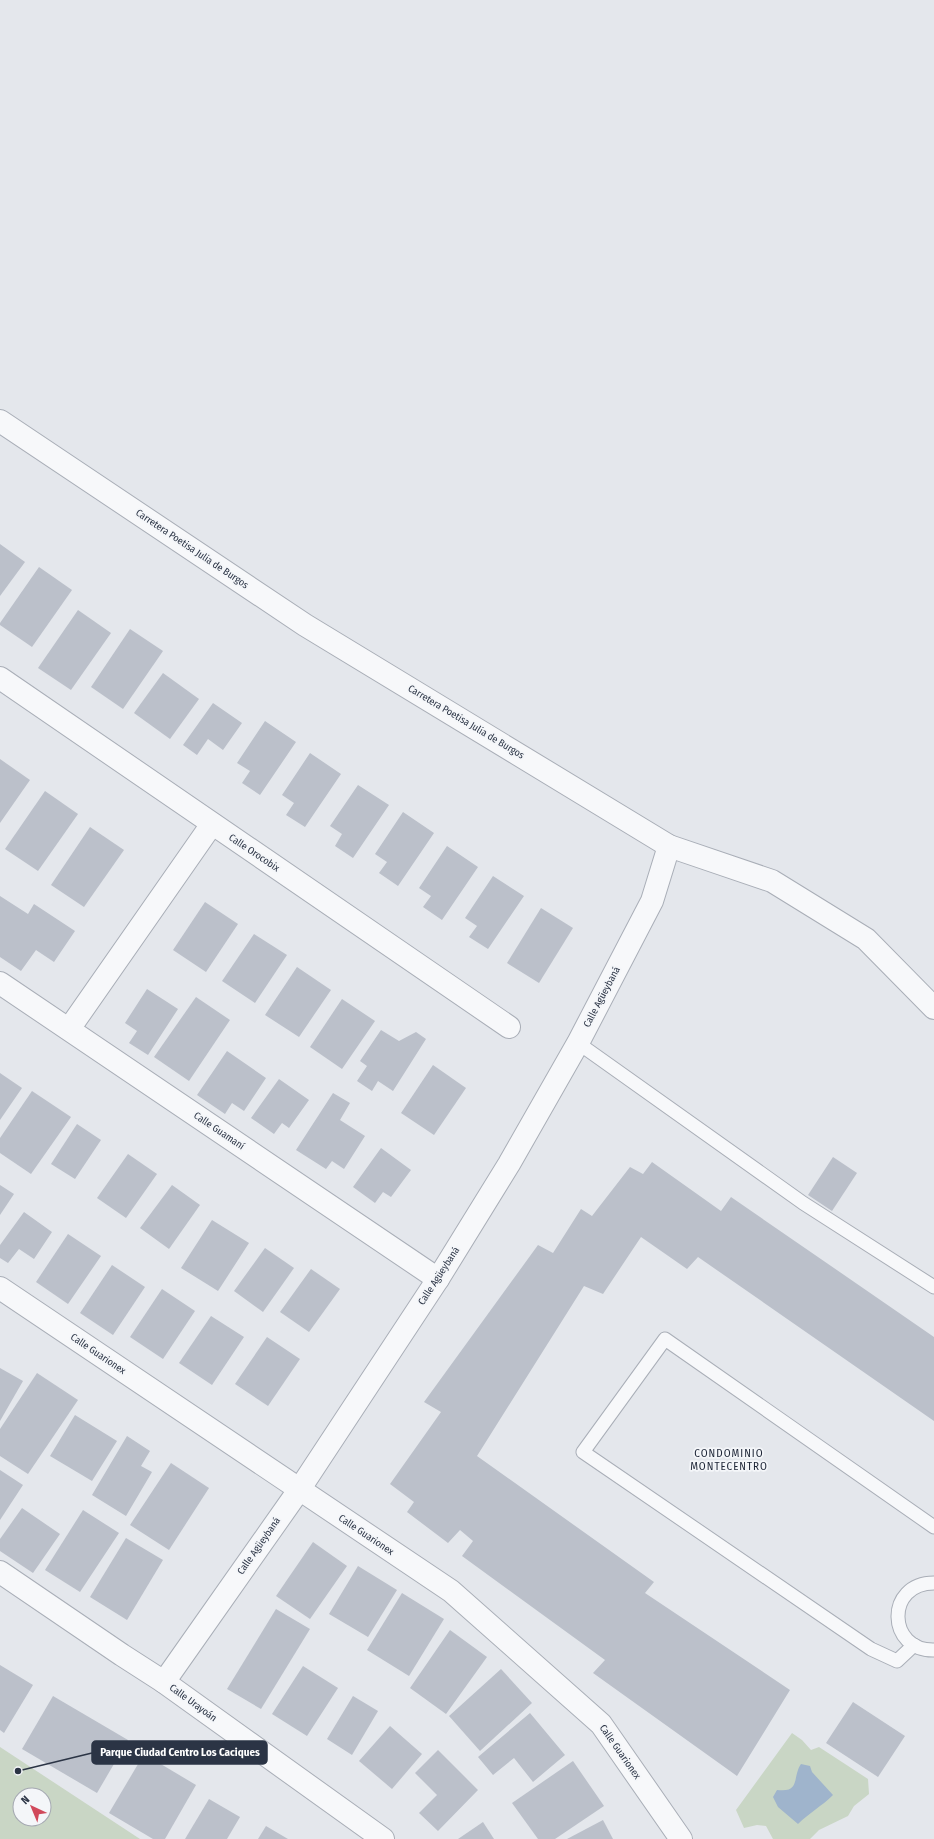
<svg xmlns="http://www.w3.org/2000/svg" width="934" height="1839" font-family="'Fira Sans Condensed',sans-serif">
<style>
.green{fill:#c9d6c5;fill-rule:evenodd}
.water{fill:#9fb4cc}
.building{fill:#bbc0ca}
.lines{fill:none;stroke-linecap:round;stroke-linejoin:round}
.service-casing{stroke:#a9aeb7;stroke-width:15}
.minor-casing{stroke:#a9aeb7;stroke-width:24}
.tertiary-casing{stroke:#a9aeb7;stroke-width:24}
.service{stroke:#f7f8fa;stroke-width:13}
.minor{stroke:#f7f8fa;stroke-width:22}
.tertiary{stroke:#f7f8fa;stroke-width:22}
.labels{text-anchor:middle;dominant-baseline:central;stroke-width:3.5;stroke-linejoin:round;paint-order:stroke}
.street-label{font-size:10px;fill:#2b3445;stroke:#f4f6f9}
.neighbourhood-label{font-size:11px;letter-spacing:1px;fill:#1d2536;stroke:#f4f6f9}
.leader{fill:none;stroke:#2b3445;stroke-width:1.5}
.callout-dot{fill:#2b3445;stroke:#f4f6f9;stroke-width:1.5}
.callout{fill:#2b3445;stroke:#2b3445;stroke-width:1.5}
.callout-label{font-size:11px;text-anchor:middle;font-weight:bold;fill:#fff}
</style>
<rect width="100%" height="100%" fill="#e4e7ec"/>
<g class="green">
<polygon points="792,1733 802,1740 811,1750 819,1747 868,1779 869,1794 854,1806 848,1816 819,1830 810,1839 773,1839 766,1826 757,1825 744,1828 736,1810"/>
<path d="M 0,1747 L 140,1839 L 0,1839 ZM 20,1795 L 44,1795 L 44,1819 L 20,1819 Z"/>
</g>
<path class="water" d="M 801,1764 L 810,1766 L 812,1772 L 833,1795 C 822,1806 809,1813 798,1824 L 778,1807 L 773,1797 L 777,1790 C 801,1793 792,1777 801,1764 Z"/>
<g class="building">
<polygon points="0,544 25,562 0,596"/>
<polygon points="39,567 72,590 32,647 0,625 0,623"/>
<polygon points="78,610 111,633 71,690 38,668"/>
<polygon points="130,629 163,651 123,709 91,687"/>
<polygon points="163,673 199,699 170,739 134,713"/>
<polygon points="213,703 242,723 223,750 208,739 197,755 183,745"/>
<polygon points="265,721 296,742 260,795 242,783 250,771 237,763"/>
<polygon points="310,753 341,774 305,827 286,815 294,803 282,795"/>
<polygon points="0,759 30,780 0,823"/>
<polygon points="358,785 389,805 353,858 335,846 342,834 330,826"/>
<polygon points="45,791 78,814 38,871 5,849"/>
<polygon points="403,812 434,833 398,886 379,873 387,862 375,854"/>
<polygon points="90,827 124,850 84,907 51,885"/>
<polygon points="447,846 478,867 442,920 423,907 431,896 419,888"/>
<polygon points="493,876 524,896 488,949 469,937 477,926 465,918"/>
<polygon points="0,896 28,914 34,904 75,931 54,962 36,950 21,971 0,957"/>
<polygon points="205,902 238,924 206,972 173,950"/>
<polygon points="541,908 573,928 539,983 507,963"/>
<polygon points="254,934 287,955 255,1003 222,981"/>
<polygon points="297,967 331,990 299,1037 265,1015"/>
<polygon points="147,989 178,1009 148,1055 129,1043 137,1031 125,1023"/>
<polygon points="196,997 230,1020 189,1081 154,1057"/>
<polygon points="342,999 375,1021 342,1069 310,1047"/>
<polygon points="381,1030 399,1041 416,1032 426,1039 393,1091 378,1081 372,1091 357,1081 367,1066 360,1061"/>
<polygon points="227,1051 266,1078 244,1111 232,1103 225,1114 197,1095"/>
<polygon points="433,1065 466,1088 434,1135 401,1113"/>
<polygon points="0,1073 22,1088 0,1120"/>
<polygon points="279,1079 309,1100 289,1128 282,1123 274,1134 251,1118"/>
<polygon points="32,1091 71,1117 31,1174 0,1153 0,1138"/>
<polygon points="333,1093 350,1103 340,1120 365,1136 344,1169 332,1161 326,1169 296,1150"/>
<polygon points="77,1124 101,1140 75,1179 51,1164"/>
<polygon points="381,1148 411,1170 391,1197 383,1192 375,1203 353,1187"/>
<polygon points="128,1154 157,1174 126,1218 97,1198"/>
<polygon points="833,1157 857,1173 832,1211 808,1195"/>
<polygon points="652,1162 721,1211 731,1197 934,1337 934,1421 698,1257 687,1269 641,1237 603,1294 584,1286 477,1456 654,1582 645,1593 790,1690 737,1776 593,1673 605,1660 462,1556 473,1541 460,1530 448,1543 407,1512 414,1502 390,1484 441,1412 424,1402 538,1245 553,1253 581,1209 592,1216 630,1167 643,1174"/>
<polygon points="0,1185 14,1194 0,1215"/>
<polygon points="172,1185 200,1205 169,1249 140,1228"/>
<polygon points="24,1212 52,1232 34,1259 19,1249 8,1263 0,1258 0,1245"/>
<polygon points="212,1220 249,1243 218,1291 181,1268"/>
<polygon points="68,1234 101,1256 68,1304 36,1282"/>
<polygon points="265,1248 294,1268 263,1312 234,1291"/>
<polygon points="112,1265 145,1287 113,1335 80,1313"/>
<polygon points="311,1269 340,1289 309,1332 280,1312"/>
<polygon points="162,1289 195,1311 163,1359 130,1337"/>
<polygon points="211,1316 244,1337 212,1385 179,1363"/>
<polygon points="267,1337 300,1359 268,1406 235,1384"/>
<polygon points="0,1368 23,1381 0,1421"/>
<polygon points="37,1373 78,1400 28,1474 0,1456 0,1429"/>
<polygon points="75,1415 117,1441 92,1481 50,1456"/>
<polygon points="127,1436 150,1451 141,1466 152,1472 126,1516 92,1495"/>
<polygon points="171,1463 209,1488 169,1550 130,1525"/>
<polygon points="0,1470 23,1485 0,1520"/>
<polygon points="22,1508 60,1534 33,1573 0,1551 0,1539"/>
<polygon points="83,1510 119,1533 80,1592 45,1570"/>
<polygon points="126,1538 163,1560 127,1620 90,1597"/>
<polygon points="313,1542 347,1566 310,1619 276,1596"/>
<polygon points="358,1566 397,1590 368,1637 329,1614"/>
<polygon points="402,1593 444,1619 409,1676 367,1650"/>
<polygon points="276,1609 310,1629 261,1709 227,1689"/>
<polygon points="450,1630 487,1657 446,1714 410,1688"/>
<polygon points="0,1665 33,1685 4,1733 0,1730"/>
<polygon points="303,1666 338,1688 307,1736 272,1714"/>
<polygon points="501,1669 532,1703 480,1751 449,1716"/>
<polygon points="53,1696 128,1740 97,1793 22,1749"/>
<polygon points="353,1696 378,1711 352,1755 327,1739"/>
<polygon points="853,1702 905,1736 878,1777 826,1743"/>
<polygon points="530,1713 565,1755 533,1782 514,1758 493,1775 478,1757"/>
<polygon points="390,1726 422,1754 392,1789 359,1761"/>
<polygon points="438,1750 478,1790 438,1831 419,1813 437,1795 415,1773"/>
<polygon points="144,1754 196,1785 165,1839 153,1839 109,1813"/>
<polygon points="573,1761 604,1806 555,1839 538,1839 512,1803"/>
<polygon points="209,1799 240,1817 227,1839 185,1839"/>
<polygon points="603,1820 613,1839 567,1839"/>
<polygon points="483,1822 494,1839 458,1839"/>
<polygon points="266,1826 288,1839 258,1839"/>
</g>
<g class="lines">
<defs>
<g id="service">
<polyline points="578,1043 803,1203 934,1287"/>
<path d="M 934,1583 C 885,1583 887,1651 934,1650"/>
<polyline points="914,1645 897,1661 871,1649 583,1452 665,1339 934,1527"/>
</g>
<g id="minor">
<polyline points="0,678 509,1027"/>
<polyline points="0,983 438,1279"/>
<polyline points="69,1029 212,824"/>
<polyline points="0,1288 451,1591 601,1724 681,1839"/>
<polyline points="0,1572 122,1655 164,1682 383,1839"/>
<polyline points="164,1682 299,1490 438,1279 509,1164 578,1043 652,901 669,846"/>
</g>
<polyline id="tertiary" points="0,421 305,625 669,846 772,881 866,939 934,1008"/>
</defs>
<use href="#service" class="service-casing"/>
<use href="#minor" class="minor-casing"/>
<use href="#tertiary" class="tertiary-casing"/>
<use href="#service" class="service"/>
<use href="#minor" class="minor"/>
<use href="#tertiary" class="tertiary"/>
</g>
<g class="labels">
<g class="street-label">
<text transform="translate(192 549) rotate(34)">Carretera Poetisa Julia de Burgos</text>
<text transform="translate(466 722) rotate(31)">Carretera Poetisa Julia de Burgos</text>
<text transform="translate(254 853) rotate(34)">Calle Orocobix</text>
<text transform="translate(602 997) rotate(-62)">Calle Agüeybaná</text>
<text transform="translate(219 1131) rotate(34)">Calle Guamaní</text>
<text transform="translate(439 1276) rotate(-57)">Calle Agüeybaná</text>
<text transform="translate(98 1354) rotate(34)">Calle Guarionex</text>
<text transform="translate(366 1535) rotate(34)">Calle Guarionex</text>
<text transform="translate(259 1546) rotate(-55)">Calle Agüeybaná</text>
<text transform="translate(193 1703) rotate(36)">Calle Urayoán</text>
<text transform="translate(620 1752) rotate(55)">Calle Guarionex</text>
</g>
<g class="neighbourhood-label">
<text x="729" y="1453">CONDOMINIO<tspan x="729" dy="13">MONTECENTRO</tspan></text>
</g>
</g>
<path class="leader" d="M18 1771L92 1753"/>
<circle class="callout-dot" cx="18" cy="1771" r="4"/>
<rect class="callout" x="92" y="1741" width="175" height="23" rx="4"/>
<g class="callout-label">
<text x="180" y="1756">Parque Ciudad Centro Los Caciques</text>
</g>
<g transform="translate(32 1807) rotate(316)"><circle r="19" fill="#f4f6f9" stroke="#a4a8b1"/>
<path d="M0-3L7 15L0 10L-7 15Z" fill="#d1495b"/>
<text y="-6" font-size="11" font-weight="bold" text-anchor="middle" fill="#2b3445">N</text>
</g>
</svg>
